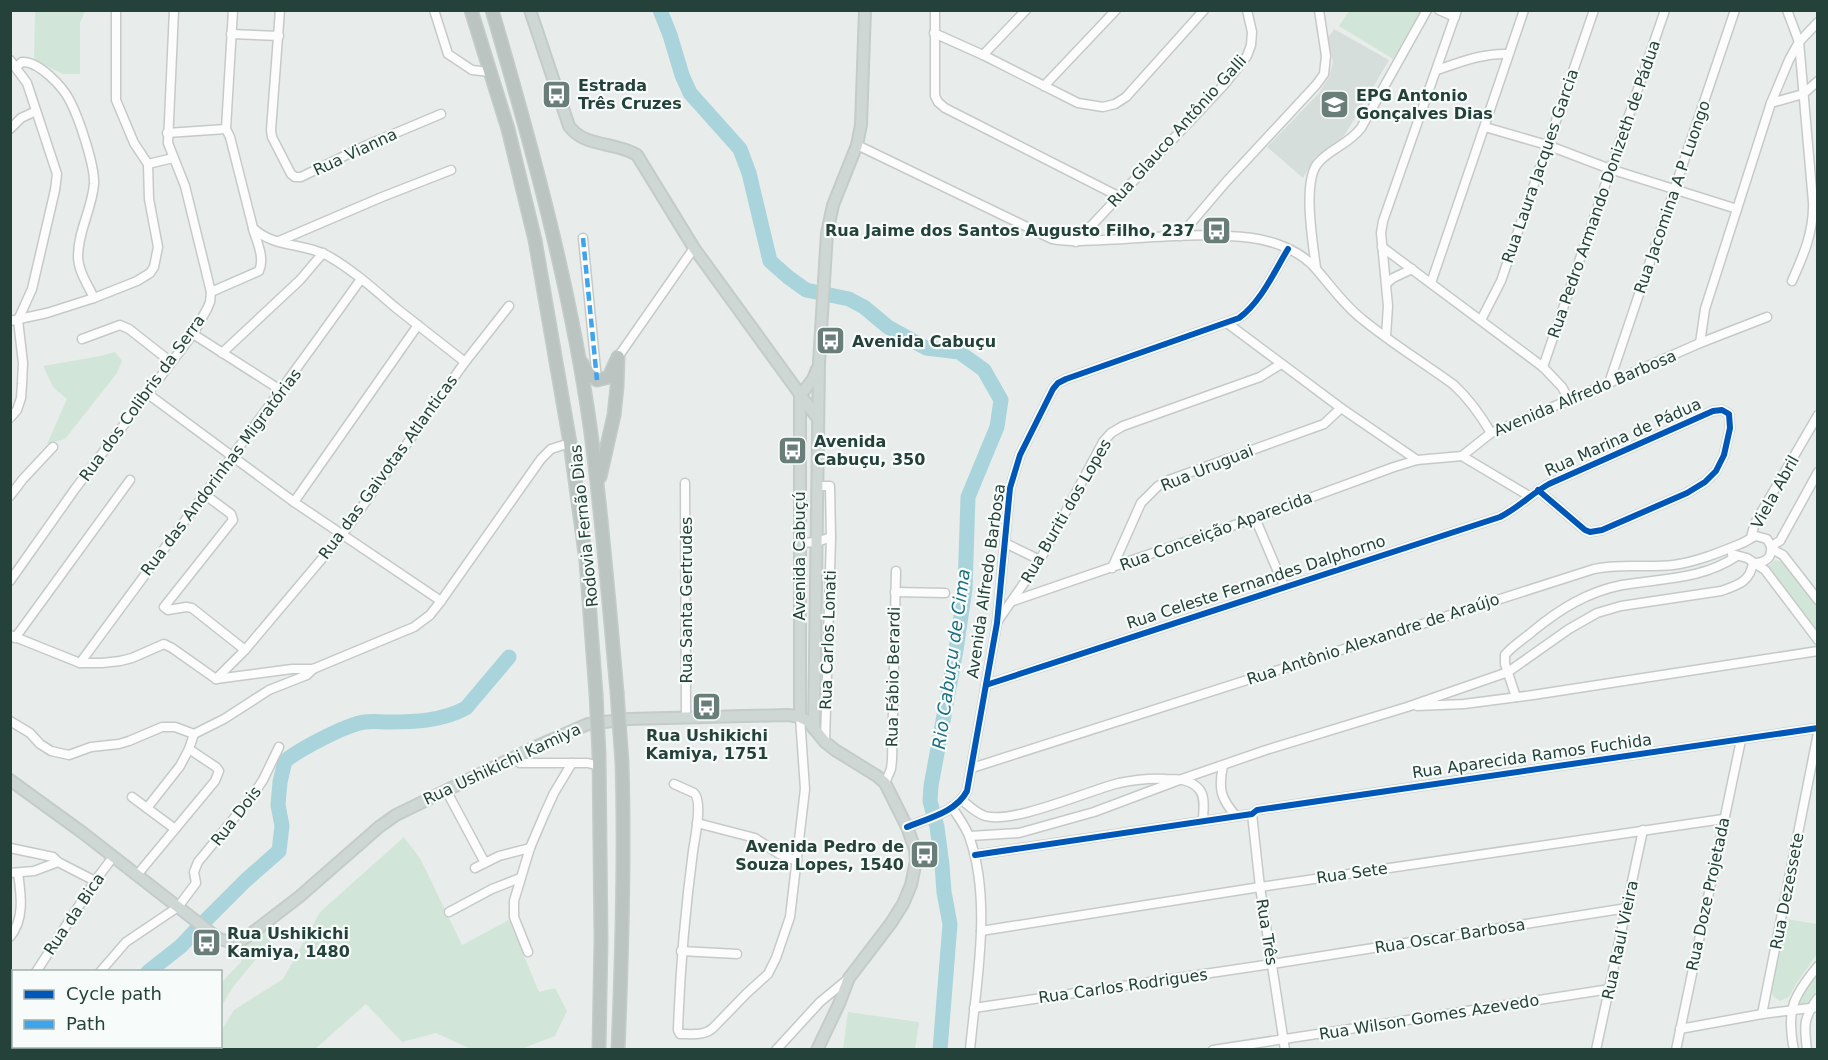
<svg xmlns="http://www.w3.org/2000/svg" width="1828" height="1060" font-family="'DejaVu Sans',sans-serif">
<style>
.built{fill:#d6dedb}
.green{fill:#d1e6d8}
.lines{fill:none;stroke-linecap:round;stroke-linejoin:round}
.river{stroke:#a9d4db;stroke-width:15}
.minor-casing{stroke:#c5cac8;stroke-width:11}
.major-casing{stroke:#c3ccc9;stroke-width:14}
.highway-casing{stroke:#c3ccc9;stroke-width:15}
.minor{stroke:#fcfcfc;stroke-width:8}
.major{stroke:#cfd7d5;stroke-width:10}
.highway{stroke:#bcc4c2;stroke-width:12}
.highway-bridge-casing{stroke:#c3ccc9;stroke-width:15;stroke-linecap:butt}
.highway-bridge{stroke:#bcc4c2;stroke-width:12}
.quiet{stroke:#3ea4ec;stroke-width:4.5;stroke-dasharray:9 4.5;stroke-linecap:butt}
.cycleway-casing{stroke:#f7fbf9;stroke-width:10}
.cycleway{stroke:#0057b8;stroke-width:6}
.labels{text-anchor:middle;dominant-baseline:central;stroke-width:4.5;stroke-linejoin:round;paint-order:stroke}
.poi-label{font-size:16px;font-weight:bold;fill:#24423a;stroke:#f7fbf9;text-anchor:start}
.street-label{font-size:16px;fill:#24423a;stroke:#f7fbf9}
.water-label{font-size:18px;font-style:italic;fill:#1c6f80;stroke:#f7fbf9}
</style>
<rect width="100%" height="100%" fill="#e8edeb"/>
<polygon class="built" points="1334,29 1389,60 1349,128 1339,143 1315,157 1303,178 1267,147 1319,93 1329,77 1333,62 1328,38"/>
<g class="green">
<polygon points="35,11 85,11 80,23 80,74 63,74 34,60"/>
<polygon points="1349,11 1349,10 1421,11 1393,59 1339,26"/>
<polygon points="115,352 122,361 117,373 65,439 47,444 67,399 53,387 43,366 100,356"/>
<polygon points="1775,560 1783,562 1817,604 1817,632 1769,571 1769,566"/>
<polygon points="404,837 421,860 462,945 509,920 539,992 555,988 567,1011 555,1036 521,1049 471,1049 436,1033 402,1042 366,1004 315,1049 209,1050 210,1047 220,1046 221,1031 234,1010 283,979 320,912"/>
<polygon points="1787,919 1817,924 1817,954 1796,984 1789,997 1780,1001 1773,996 1771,987"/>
<polygon points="273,921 279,931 233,987 221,1007 221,983 241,962 242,954 232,954 233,945"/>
<path d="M 1817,971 C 1817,983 1818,1004 1801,1005 L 1798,999 Z"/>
<polygon points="848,1012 919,1022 915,1049 843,1049"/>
</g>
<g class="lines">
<g class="river">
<polyline points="660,10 670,35 682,75 690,93 740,149 749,173 770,261 788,277 806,290 849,299 864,307 888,327 926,348 959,352 984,370 1001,400 997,427 968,497 965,589 956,650 931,786 930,801 937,827 942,865 944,892 950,924 940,1050"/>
<path d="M 206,920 L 246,880 L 279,851 L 282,826 L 278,805 L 280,782 L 285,761 C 300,749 347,724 365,722 C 373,721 381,722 388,722 C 415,722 442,721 466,708 L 509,657"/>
<polyline points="148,972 181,946 196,930"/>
<polyline points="80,1050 81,1046"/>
</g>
<defs>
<g id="minor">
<path d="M 233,10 L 226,129 L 230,137 L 253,228 C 273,248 307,243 330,257 C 354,271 375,290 396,308 C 419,326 442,344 465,362"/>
<polyline points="280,10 271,130 272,137 291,174 295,177 301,177 367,145 441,114"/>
<polyline points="434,10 448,54 472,70 490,72"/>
<polyline points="935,10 935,96 938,102 945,108 1118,196"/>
<polyline points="1439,10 1455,17"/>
<path d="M 1787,10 L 1799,42 L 1813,202 C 1814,231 1804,254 1792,281"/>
<polyline points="934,33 983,55 1078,103 1103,107 1115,104 1126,97 1204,10"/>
<polyline points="231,34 279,36"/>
<polyline points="983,55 1026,10"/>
<polyline points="10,60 27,83 57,174 55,190 32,289 18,320 23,363 22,384 21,398 17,410 10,418"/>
<path d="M 16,67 L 22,62 C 39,61 63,87 70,101 C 79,118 95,166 94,184 C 92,209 78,231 78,256 C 78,271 88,285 94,298"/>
<path d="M 1437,70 C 1461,62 1483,53 1508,54"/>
<polyline points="1044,86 1116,10"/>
<polyline points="1771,103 1803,94 1818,81"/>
<polyline points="1485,127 1547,145 1610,169 1737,209"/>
<polyline points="10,129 21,118 36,111"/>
<polyline points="167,133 226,129"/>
<path d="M 857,145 L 1052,239 C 1076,243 1100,240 1124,239 C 1166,236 1210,233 1252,238 C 1274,241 1301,251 1316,269 C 1331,286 1344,305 1362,319 C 1391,343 1424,363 1454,385 C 1470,400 1480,414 1491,433"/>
<polyline points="148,164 173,158"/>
<polyline points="1180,236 1226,182 1316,85 1324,74 1326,56 1319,10"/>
<polyline points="583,238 597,380"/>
<polyline points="279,241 382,197 451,170"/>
<polyline points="1076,242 1223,86 1247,56 1251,45 1252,32 1247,10"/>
<polyline points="1382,247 1543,367 1562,387 1569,400"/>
<path d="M 1316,268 C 1313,244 1302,181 1318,163 C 1331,148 1348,145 1361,128 L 1427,10"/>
<polyline points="1387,283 1393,278 1412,269"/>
<polyline points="1431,283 1524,10"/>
<path d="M 211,292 L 259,271 C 265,258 257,242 253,229"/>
<polyline points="1481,320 1501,281 1594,10"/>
<polyline points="10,321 47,313 94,298 137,281 150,273 154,267 158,247 149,199 148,164 134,143 116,100 116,10"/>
<polyline points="1227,323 1341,408 1417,460"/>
<polyline points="193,334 282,391"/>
<polyline points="1386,336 1388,306 1381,233 1383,221 1457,10"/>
<polyline points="82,339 120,325 129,329 171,362"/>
<polyline points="1700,343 1705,309 1771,103 1789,60 1799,42 1818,22"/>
<polyline points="222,353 300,280 323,253"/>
<polyline points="618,357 694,248"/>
<polyline points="1543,367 1665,10"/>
<polyline points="1609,383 1735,10"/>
<polyline points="148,394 294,502 441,601"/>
<polyline points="1462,456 1529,496"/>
<polyline points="685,483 686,717"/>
<polyline points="817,486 830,486 831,537 825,742"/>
<polyline points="204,494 231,514 233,520 164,607 168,610 186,607 192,608 245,650"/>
<polyline points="10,496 23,479 53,447"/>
<polyline points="294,502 418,325"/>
<polyline points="1255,518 1284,586"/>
<polyline points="1751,537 1755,523 1818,415"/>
<polyline points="799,543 817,542 831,537"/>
<polyline points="1005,543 1040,560"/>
<polyline points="1771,546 1780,541 1818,472"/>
<polyline points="1772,549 1783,555 1818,600"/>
<polyline points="1732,554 1747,558 1765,570 1818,640"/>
<path d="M 1756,563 C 1767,562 1772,557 1771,546"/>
<polyline points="1112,568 1141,503 1158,486 1169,480 1324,424 1341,408"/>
<polyline points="10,581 75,489 193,334 207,309 210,302 211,292 185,186 168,143 174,10"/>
<polyline points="895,592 945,593"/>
<polyline points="1013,601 1255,518 1394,467 1417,460 1462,456 1491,433 1609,383 1700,343 1767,317"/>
<polyline points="997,622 1040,560 1103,442 1111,433 1123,426 1260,377 1281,364"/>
<polyline points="10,635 80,663 102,663 120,661 132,658 164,644 172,648 216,679"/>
<polyline points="15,638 130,480"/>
<path d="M 80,663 C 174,535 269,408 361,279"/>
<polyline points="216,679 245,650 342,535 465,362 509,306"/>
<polyline points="216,679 292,669 313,669 414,627 430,615 441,601 541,459 551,449 570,443"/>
<path d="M 986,685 L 1500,517 C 1518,508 1531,494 1549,484 L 1713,411 L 1722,410 L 1729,414 L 1730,428 L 1724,455 L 1716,471 L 1705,482 L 1687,493 L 1602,530 L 1590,532 L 1585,530 L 1538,490"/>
<path d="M 1516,697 L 1505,664 L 1505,655 C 1512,646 1524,639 1533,631 C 1560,609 1587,592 1622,585 C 1663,578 1701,580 1737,556"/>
<polyline points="1417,706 1464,704 1533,695 1818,651"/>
<polyline points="10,721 30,733 40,744 51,751 69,755 91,747 119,744 129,741 162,727 175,727 194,734"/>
<polyline points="194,734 224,719 269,690 307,675 313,669"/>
<polyline points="512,758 520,763 588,763 599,766"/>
<path d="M 1223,766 C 1218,789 1221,799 1236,816"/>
<path d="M 972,768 L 1594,569 C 1620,563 1646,568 1673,565 C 1696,562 1718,553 1740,544 C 1746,542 1750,538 1756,536 L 1767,539 L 1771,546"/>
<polyline points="885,783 891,769 892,760 896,571"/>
<path d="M 674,784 L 694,793 C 703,801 695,838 693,851 C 685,912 680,969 678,1030 L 680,1034 C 692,1034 704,1036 713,1028 L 747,993 L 768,974 L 776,958 L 790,917 L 805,789 L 800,717"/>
<polyline points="446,790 485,863"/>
<polyline points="132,797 175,829"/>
<path d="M 962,800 C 969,806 976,813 985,816 C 1014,824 1087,791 1119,783 C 1134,780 1150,778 1165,779 C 1178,779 1190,779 1199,789 C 1206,797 1203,811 1203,821"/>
<path d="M 952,807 C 958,817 967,828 970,839 C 992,903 976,984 970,1050"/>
<polyline points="147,808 180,766 189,749"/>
<polyline points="1252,814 1260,887 1285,1050"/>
<polyline points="697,823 755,838 779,854 797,861"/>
<path d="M 907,827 C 929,818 956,812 967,791 L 997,623 L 1010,488 L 1020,455 L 1053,389 L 1058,383 L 1066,379 L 1239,318 C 1261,302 1274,272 1288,249"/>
<path d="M 970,836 L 1019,833 L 1094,812 L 1182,779 L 1266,750 L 1407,707 L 1508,672 L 1569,629 L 1597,613 L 1621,606 L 1721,591 C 1738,585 1750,582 1753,563"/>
<polyline points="10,848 53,857 58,862 95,881"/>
<polyline points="975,855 1252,814 1257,810 1818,728"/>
<polyline points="475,868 499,856 530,848"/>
<polyline points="10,873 34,871 58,862"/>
<polyline points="137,875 215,781 219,771 216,767 189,749 194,734"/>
<polyline points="449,912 492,889 520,878"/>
<polyline points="981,931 1260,887 1723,819"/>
<path d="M 10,937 C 25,919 21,894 18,873"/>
<polyline points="681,951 737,954"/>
<polyline points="528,952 514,917 514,901 530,848 544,815 554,793 572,763"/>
<polyline points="36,972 95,881 113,857"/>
<polyline points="100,972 126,942 178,907 196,883 194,872 198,862 253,795 263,780 279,747"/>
<polyline points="10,1002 14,998"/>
<polyline points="974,1008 1272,964 1627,908"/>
<polyline points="1762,1014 1818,733"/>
<polyline points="1680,1029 1762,1014 1818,1007"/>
<polyline points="44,1050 46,1046"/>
<polyline points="776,1050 820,1002 848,979"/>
<polyline points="1213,1050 1610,989"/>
<polyline points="1596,1050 1643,830"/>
<polyline points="1676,1050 1741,740"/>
<path d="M 1794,1050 C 1786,1010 1793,996 1818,966"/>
<path d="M 1807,1050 C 1804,1026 1803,1018 1818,998"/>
</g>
<g id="major">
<path d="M 530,10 L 569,126 C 585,148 614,141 637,155 L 694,248 L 818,419"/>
<polyline points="800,396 800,717"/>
<polyline points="800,396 813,379 817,369"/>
<polyline points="814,729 819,363 827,233 833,205 857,145 861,125 865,10"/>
<polyline points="10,780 83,833 219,939 231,942 242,940 252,933 299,897 379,827 396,815 535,747 588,724 629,719 788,715 800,717 808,721 825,742 835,750 877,776 885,783 907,827 915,849 916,861 911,885 903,904 891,923 849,978 839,1004 817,1050"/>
</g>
<g id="highway">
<polyline points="471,10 508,129 535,240 570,443 586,561 596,694"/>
<path d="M 492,10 C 532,147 570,285 590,426 C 602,514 609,603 617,692"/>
<polyline points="581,362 589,374 597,380 609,377 616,361"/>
<polyline points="600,477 614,415 617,387 618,357"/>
<polyline points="599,1050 601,939 599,754"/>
<path d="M 618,1050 C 622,954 625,858 622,763"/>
</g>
</defs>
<use href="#minor" class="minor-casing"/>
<use href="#major" class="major-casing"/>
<use href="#highway" class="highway-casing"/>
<use href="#minor" class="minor"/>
<use href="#major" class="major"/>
<use href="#highway" class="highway"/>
<defs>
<g id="highway-bridge">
<polyline points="617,692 622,763"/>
<polyline points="596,694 599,754"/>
</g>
</defs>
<use href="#highway-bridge" class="highway-bridge-casing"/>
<use href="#highway-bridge" class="highway-bridge"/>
<polyline class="quiet" points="583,238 597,380"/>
<defs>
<g id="cycleway">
<path d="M 986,685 L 1500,517 C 1518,508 1531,494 1549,484 L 1713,411 L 1722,410 L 1729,414 L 1730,428 L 1724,455 L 1716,471 L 1705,482 L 1687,493 L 1602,530 L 1590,532 L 1585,530 L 1538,490"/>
<path d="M 907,827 C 929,818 956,812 967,791 L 997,623 L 1010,488 L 1020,455 L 1053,389 L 1058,383 L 1066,379 L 1239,318 C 1261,302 1274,272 1288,249"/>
<polyline points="975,855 1252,814 1257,810 1818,728"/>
</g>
</defs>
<use href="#cycleway" class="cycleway-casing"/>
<use href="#cycleway" class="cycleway"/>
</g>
<defs>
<symbol id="bus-square" viewBox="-11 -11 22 22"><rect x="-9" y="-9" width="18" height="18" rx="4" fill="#697e78" stroke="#f7fbf9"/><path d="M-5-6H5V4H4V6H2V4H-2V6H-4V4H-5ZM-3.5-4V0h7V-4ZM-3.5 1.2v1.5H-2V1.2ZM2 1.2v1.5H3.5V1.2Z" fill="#fff"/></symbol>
<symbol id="school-square" viewBox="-11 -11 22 22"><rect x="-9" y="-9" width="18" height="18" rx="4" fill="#697e78" stroke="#f7fbf9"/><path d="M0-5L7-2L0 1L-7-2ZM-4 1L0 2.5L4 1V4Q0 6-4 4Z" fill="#fff"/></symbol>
</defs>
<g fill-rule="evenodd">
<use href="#bus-square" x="540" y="78" width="33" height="33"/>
<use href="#school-square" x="1318" y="88" width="33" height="33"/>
<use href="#bus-square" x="1200" y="214" width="33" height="33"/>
<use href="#bus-square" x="814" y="324" width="33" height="33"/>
<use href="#bus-square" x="776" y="434" width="33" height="33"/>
<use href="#bus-square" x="690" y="690" width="33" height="33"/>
<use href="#bus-square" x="908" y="838" width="33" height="33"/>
<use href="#bus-square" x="190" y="926" width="33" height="33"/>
</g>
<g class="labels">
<g class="poi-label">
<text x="578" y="85">Estrada<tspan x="578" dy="18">Três Cruzes</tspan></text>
<text x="1356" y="95">EPG Antonio<tspan x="1356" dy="18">Gonçalves Dias</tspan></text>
<text x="1195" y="230" text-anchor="end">Rua Jaime dos Santos Augusto Filho, 237</text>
<text x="852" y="341">Avenida Cabuçu</text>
<text x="814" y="441">Avenida<tspan x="814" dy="18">Cabuçu, 350</tspan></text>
<text x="707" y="735" text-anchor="middle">Rua Ushikichi<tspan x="707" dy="18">Kamiya, 1751</tspan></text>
<text x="904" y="846" text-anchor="end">Avenida Pedro de<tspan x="904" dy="18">Souza Lopes, 1540</tspan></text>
<text x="227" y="933">Rua Ushikichi<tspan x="227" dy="18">Kamiya, 1480</tspan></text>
</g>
<g class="street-label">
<text transform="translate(1177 131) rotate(-48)">Rua Glauco Antônio Galli</text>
<text transform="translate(355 152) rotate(-25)">Rua Vianna</text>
<text transform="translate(1540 166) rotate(-71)">Rua Laura Jacques Garcia</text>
<text transform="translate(1604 189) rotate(-71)">Rua Pedro Armando Donizeth de Pádua</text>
<text transform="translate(1672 197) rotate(-71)">Rua Jacomina A P Luongo</text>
<text transform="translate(1585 393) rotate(-23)">Avenida Alfredo Barbosa</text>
<text transform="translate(142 398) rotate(-54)">Rua dos Colibris da Serra</text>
<text transform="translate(1623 437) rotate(-24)">Rua Marina de Pádua</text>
<text transform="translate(388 467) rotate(-54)">Rua das Gaivotas Atlanticas</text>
<text transform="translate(1207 468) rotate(-22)">Rua Uruguai</text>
<text transform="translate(221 472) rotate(-53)">Rua das Andorinhas Migratórias</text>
<text transform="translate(1775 492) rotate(-61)">Viela Abril</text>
<text transform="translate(1066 511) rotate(-60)">Rua Buriti dos Lopes</text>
<text transform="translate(584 526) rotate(-96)">Rodovia Fernão Dias</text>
<text transform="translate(1216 531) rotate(-20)">Rua Conceição Aparecida</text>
<text transform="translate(799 556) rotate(-90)">Avenida Cabuçú</text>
<text transform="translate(986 581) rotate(-82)">Avenida Alfredo Barbosa</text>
<text transform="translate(1256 582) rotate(-18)">Rua Celeste Fernandes Dalphorno</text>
<text transform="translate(686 600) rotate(-90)">Rua Santa Gertrudes</text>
<text transform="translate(1373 639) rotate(-18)">Rua Antônio Alexandre de Araújo</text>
<text transform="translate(828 640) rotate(-88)">Rua Carlos Lonati</text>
<text transform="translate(893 677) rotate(-89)">Rua Fábio Berardi</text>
<text transform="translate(1532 756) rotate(-8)">Rua Aparecida Ramos Fuchida</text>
<text transform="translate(502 764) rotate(-25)">Rua Ushikichi Kamiya</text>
<text transform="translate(236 816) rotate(-52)">Rua Dois</text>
<text transform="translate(1352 873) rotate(-8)">Rua Sete</text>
<text transform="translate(1787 891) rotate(-79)">Rua Dezessete</text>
<text transform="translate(1708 894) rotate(-78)">Rua Doze Projetada</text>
<text transform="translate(74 914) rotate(-56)">Rua da Bica</text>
<text transform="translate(1267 932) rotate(81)">Rua Três</text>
<text transform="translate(1450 936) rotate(-9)">Rua Oscar Barbosa</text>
<text transform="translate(1620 940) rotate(-78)">Rua Raul Vieira</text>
<text transform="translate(1123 986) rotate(-8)">Rua Carlos Rodrigues</text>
<text transform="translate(1429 1017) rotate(-9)">Rua Wilson Gomes Azevedo</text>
</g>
<g class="water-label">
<text transform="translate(951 659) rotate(-82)">Rio Cabuçu de Cima</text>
</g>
</g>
<rect width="1828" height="1060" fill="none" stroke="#24423a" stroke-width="24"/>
<rect x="12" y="970" width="210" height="78" fill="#f7fbf9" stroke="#a3b1ad" stroke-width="1.5"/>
<rect x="24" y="990" width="30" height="9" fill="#0057b8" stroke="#a3b1ad" stroke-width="1.5"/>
<text x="66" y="1000" font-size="18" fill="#24423a">Cycle path</text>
<rect x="24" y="1020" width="30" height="9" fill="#3ea4ec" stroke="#a3b1ad" stroke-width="1.5"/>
<text x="66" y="1030" font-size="18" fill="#24423a">Path</text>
</svg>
